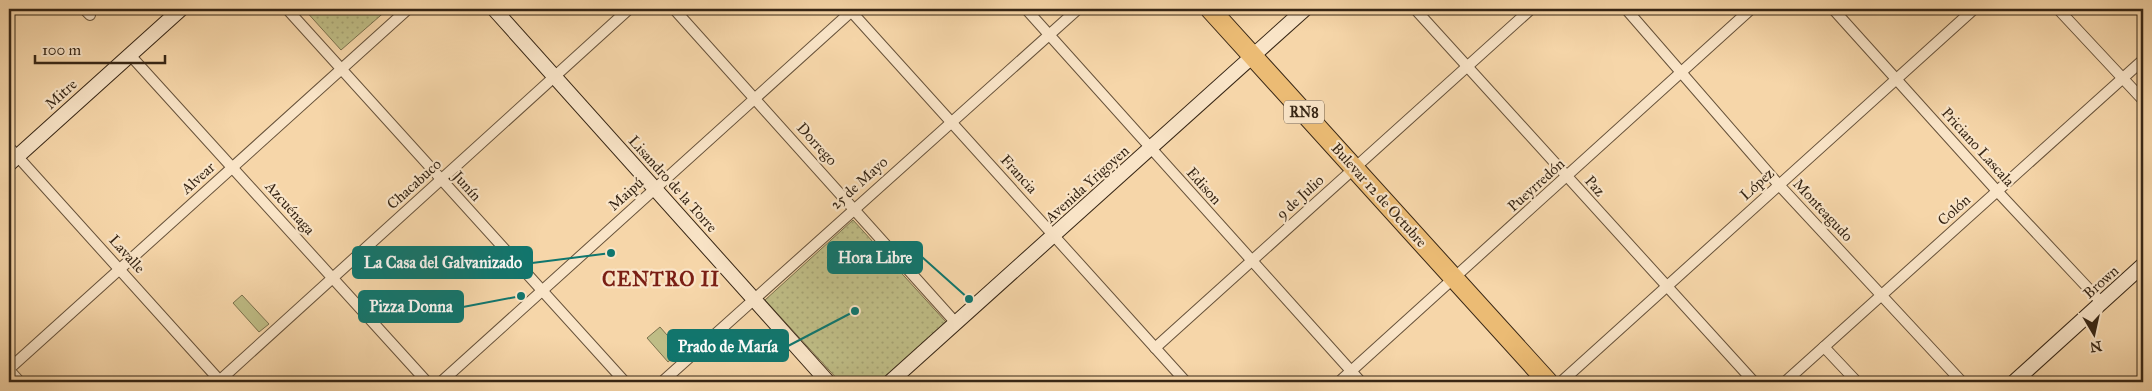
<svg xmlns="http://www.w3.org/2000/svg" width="2152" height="391" font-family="'IM FELL Great Primer',serif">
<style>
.green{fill:url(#green-dots);stroke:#7b724e}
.pitch{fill:#bfbd86;stroke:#7b724e}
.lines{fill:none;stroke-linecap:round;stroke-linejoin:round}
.street-casing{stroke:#67523a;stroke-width:12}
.secondary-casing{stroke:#372615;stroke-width:16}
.highway-casing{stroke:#372615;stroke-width:21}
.street{stroke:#f9e4c7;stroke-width:10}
.secondary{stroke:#f9e4c7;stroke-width:14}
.highway{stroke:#ebbb74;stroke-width:19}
.labels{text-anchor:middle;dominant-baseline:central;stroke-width:4.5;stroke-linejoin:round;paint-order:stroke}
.shield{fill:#f9e4c7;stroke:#715f4a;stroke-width:1}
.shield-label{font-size:14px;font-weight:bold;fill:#372615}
.street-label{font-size:15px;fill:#372615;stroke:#f9e4c7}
.district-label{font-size:20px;font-weight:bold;letter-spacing:1px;fill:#7a1f14;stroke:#f9e4c7}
.leader{fill:none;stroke:#0f766e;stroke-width:2}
.callout-dot{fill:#0f766e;stroke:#f9e4c7;stroke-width:2}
.callout{fill:#0f766e;stroke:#0f766e;stroke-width:2}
.callout-label{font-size:16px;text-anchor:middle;font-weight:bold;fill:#fff}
</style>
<defs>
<pattern id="green-dots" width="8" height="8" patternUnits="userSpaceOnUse" patternTransform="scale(1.25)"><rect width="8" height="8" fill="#bfbd86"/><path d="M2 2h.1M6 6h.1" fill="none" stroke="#a5a273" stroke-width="1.8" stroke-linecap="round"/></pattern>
</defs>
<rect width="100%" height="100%" fill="#f6d6a9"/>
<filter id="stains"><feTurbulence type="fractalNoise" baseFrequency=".004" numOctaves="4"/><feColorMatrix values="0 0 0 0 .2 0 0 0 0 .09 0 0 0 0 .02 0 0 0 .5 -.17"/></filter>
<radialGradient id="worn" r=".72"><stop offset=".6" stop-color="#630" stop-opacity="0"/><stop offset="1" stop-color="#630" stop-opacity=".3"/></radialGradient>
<g class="green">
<polygon points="304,9 388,9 341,50"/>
<polygon points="853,220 946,322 879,382 840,382 765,300"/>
</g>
<g class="pitch">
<polygon points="242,295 269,324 259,332 233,303"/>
<polygon points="660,327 681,351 668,362 647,338"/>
</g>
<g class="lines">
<defs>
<g id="street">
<polyline points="84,9 90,15"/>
<polyline points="287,9 625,382"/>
<polyline points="674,9 956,323"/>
<polyline points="849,9 1186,382"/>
<polyline points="1026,9 1361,382"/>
<polyline points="1415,9 1754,382"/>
<polyline points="1626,9 1779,185 1962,382"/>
<polyline points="1833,9 1997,191 2102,303"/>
<polyline points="2058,9 2143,100"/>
<polyline points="130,55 427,382"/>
<polyline points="9,147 221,382"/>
<polyline points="1824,347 1857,382"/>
<polyline points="1155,348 1531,9"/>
<polyline points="9,369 408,9"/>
<polyline points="9,370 20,382"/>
<polyline points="218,382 629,9"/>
<polyline points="441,382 854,9"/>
<polyline points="662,382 1078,9"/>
<polyline points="1339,382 1751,9"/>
<polyline points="1561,382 1974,9"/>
<polyline points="1785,382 2143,60"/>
</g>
<g id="secondary">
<polyline points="494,9 828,382"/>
<polyline points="9,164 181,9"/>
<polyline points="890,382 1305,9"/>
<polyline points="2014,382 2143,265"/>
</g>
<polyline id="highway" points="1210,9 1548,382"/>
</defs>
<use href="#street" class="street-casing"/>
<use href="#secondary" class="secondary-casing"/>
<use href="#highway" class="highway-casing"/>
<use href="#street" class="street"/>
<use href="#secondary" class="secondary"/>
<use href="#highway" class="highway"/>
</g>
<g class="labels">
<rect class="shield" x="1284" y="100.5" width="40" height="23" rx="4"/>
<g class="shield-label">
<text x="1304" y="112">RN8</text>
</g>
<g class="street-label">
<text transform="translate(61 94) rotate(-42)">Mitre</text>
<text transform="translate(817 144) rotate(48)">Dorrego</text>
<text transform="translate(1978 147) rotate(48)">Priciano Lascala</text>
<text transform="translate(1019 174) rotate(48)">Francia</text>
<text transform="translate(198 178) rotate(-42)">Alvear</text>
<text transform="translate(859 183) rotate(-42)">25 de Mayo</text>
<text transform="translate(414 184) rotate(-42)">Chacabuco</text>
<text transform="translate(673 184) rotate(48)">Lisandro de la Torre</text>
<text transform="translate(1087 184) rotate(-42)">Avenida Yrigoyen</text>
<text transform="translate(1757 184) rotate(-42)">López</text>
<text transform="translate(1536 185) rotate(-42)">Pueyrredón</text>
<text transform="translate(467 186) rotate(48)">Junín</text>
<text transform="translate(1204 186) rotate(48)">Edison</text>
<text transform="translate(1595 186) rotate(48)">Paz</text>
<text transform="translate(626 194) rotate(-42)">Maipú</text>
<text transform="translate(1379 195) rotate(48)">Bulevar 12 de Octubre</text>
<text transform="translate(1300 197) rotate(-42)">9 de Julio</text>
<text transform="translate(290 208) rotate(48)">Azcuénaga</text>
<text transform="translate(1823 210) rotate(47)">Monteagudo</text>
<text transform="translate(1954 210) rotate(-42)">Colón</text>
<text transform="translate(127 254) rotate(48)">Lavalle</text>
<text transform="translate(2101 282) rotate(-42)">Brown</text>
</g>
<g class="district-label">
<text x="661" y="279">CENTRO II</text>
</g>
</g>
<path class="leader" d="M969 299L922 257M611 253L532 263M521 296L463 307M855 311L788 346"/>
<g class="callout-dot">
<circle cx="969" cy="299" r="5"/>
<circle cx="611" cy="253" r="5"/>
<circle cx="521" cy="296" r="5"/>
<circle cx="855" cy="311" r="5"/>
</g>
<g class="callout">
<rect x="828" y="242" width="94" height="31" rx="5"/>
<rect x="353" y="247" width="179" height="31" rx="5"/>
<rect x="359" y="291" width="104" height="31" rx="5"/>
<rect x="668" y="330" width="120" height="31" rx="5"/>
</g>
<g class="callout-label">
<text x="875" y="263">Hora Libre</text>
<text x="443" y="268">La Casa del Galvanizado</text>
<text x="411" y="312">Pizza Donna</text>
<text x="728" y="352">Prado de María</text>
</g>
<rect width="2152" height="391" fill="none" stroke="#f6d6a9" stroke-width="30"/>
<rect x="10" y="10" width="2132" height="371" fill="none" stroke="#372615" stroke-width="2.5"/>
<rect x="15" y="15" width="2122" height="361" fill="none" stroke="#372615"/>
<g transform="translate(2094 334) rotate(171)" stroke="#f9e4c7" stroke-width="4" paint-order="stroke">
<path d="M0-4L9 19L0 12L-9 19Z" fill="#372615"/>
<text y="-8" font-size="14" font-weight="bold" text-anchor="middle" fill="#372615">N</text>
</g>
<path d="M35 55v8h130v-8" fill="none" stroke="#372615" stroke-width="2.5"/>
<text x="42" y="55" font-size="15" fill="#372615" stroke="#f9e4c7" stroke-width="4" paint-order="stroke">100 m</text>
<rect width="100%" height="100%" filter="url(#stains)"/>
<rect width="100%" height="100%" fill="url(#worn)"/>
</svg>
